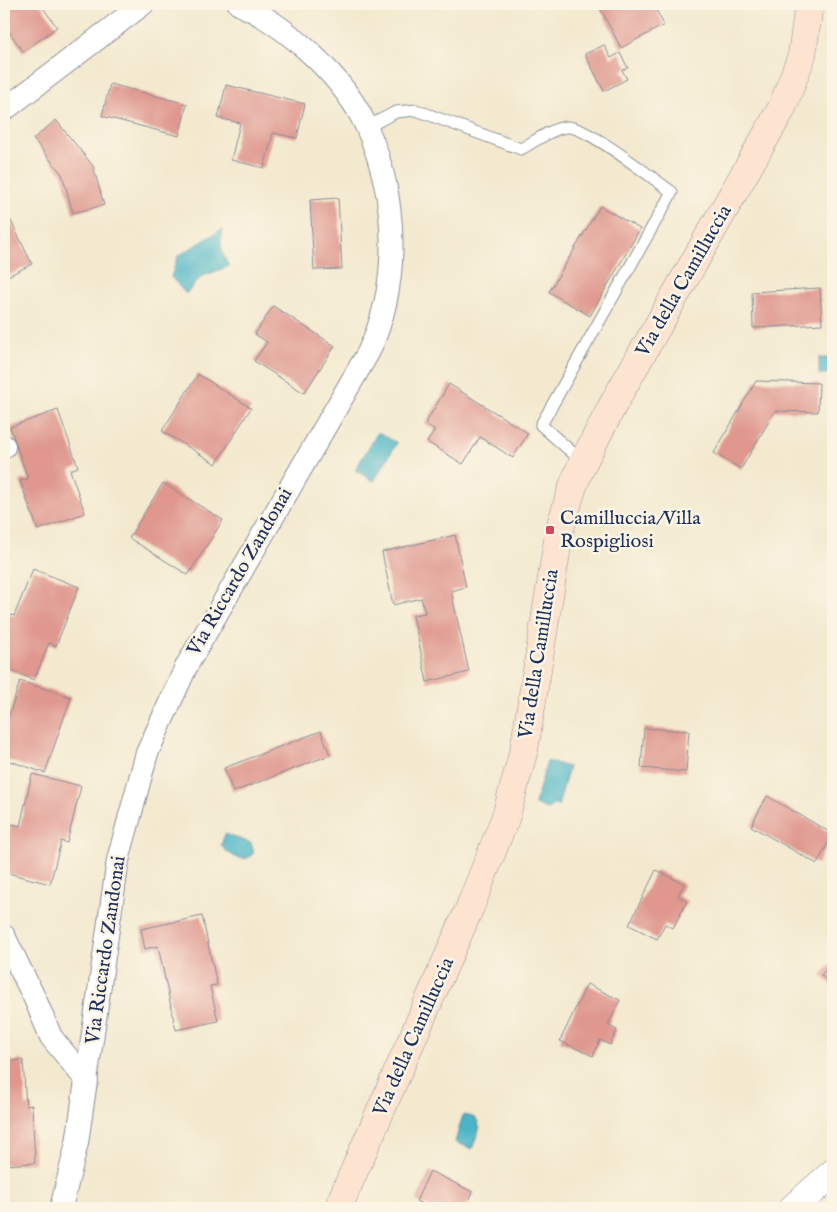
<svg xmlns="http://www.w3.org/2000/svg" width="837" height="1212" font-family="'IM FELL English',serif">
<style>
.water{fill:#49b5c6;stroke:#327292}
.building{fill:#df978e}
.lines{fill:none;stroke-linecap:round;stroke-linejoin:round}
.service-casing{stroke:#878c96;stroke-width:13}
.minor-casing{stroke:#878c96;stroke-width:24}
.tertiary-casing{stroke:#878c96;stroke-width:29}
.secondary-casing{stroke:#878c96;stroke-width:29}
.service{stroke:#fff;stroke-width:11}
.minor{stroke:#fff;stroke-width:22}
.tertiary{stroke:#fff;stroke-width:28}
.secondary{stroke:#fde4d1;stroke-width:28}
.poi-dot{fill:#d1495b;stroke:#fcf5e5;stroke-width:2}
.labels{text-anchor:middle;dominant-baseline:central;stroke-width:5;stroke-linejoin:round;paint-order:stroke}
.street-label{font-size:20px;fill:#1b2f5e;stroke:#fcf5e5}
.poi-label{font-size:20px;fill:#1b2f5e;stroke:#fcf5e5;text-anchor:start}
</style>
<rect width="100%" height="100%" fill="#fcf5e5"/>
<filter id="ink" filterUnits="userSpaceOnUse"><feTurbulence type="fractalNoise" baseFrequency=".02" numOctaves="2"/><feDisplacementMap in="SourceGraphic" scale="10" xChannelSelector="R" yChannelSelector="G"/><feConvolveMatrix kernelMatrix="1 2 1 2 8 2 1 2 1" color-interpolation-filters="sRGB"/></filter>
<filter id="wash" filterUnits="userSpaceOnUse"><feTurbulence type="fractalNoise" baseFrequency=".0096" numOctaves="4" result="noise"/><feDisplacementMap in="SourceGraphic" scale="20" xChannelSelector="R" yChannelSelector="G"/><feGaussianBlur stdDeviation="1.12" result="paint"/><feColorMatrix in="noise" values="0 0 0 0 0 0 0 0 0 0 0 0 0 0 0 0 0 1.4 0 .05"/><feComposite in="paint" operator="in"/></filter>
<g filter="url(#wash)">
<rect width="100%" height="100%" fill="#f3e9cf"/>
<g class="water">
<path d="M 223,229 C 219,243 221,253 229,266 L 201,277 L 186,294 L 171,277 L 178,256 Z"/>
<rect x="819" y="358" width="14" height="16"/>
<polygon points="378,432 397,443 374,481 355,470"/>
<polygon points="547,761 569,767 558,806 553,805 547,809 535,804"/>
<path d="M 225,834 L 251,843 L 254,852 C 246,866 228,855 221,845 Z"/>
<polygon points="463,1115 473,1117 478,1121 477,1126 480,1127 472,1149 455,1142"/>
</g>
<g id="blocks">
<g class="building">
<polygon points="4,4 40,4 57,27 23,52 4,24"/>
<polygon points="608,4 653,4 664,25 621,48 600,8"/>
<polygon points="604,45 611,58 620,53 628,68 622,70 627,79 604,91 585,54"/>
<polygon points="110,84 187,104 179,136 102,116"/>
<polygon points="226,85 305,104 297,138 273,133 264,168 231,160 240,123 218,118"/>
<polygon points="56,120 93,166 104,205 73,213 62,174 33,139"/>
<polygon points="338,198 342,269 314,270 310,200"/>
<polygon points="600,206 640,229 590,316 549,292"/>
<polygon points="11,221 32,264 4,278 4,224"/>
<polygon points="820,288 822,324 753,328 752,292"/>
<polygon points="273,306 335,346 304,393 254,361 267,342 255,334"/>
<polygon points="198,374 251,408 216,464 162,431"/>
<polygon points="756,381 819,383 818,412 775,411 741,469 714,453"/>
<polygon points="449,384 528,433 513,458 480,437 463,464 427,442 435,430 425,424"/>
<polygon points="58,410 78,467 70,470 85,513 38,530 20,481 28,479 10,427"/>
<polygon points="163,483 223,520 188,575 129,538"/>
<polygon points="455,535 466,587 451,591 469,672 427,682 413,615 425,613 421,598 393,605 382,552"/>
<polygon points="33,569 79,587 56,646 49,643 34,680 4,668 4,624 8,614 14,616"/>
<polygon points="20,681 71,697 45,773 4,759 4,731"/>
<polygon points="644,728 689,731 686,772 641,768"/>
<polygon points="321,731 330,755 233,792 224,768"/>
<polygon points="32,774 81,786 67,843 61,841 50,884 4,872 4,854 11,824 20,826"/>
<polygon points="767,796 833,834 817,864 751,826"/>
<polygon points="656,870 684,884 678,896 687,901 673,928 665,924 657,939 629,925"/>
<polygon points="202,916 217,985 210,986 218,1021 176,1030 158,946 145,949 141,929"/>
<polygon points="833,961 833,986 821,975"/>
<polygon points="587,984 620,1000 608,1025 617,1030 610,1045 600,1040 593,1056 560,1041"/>
<polygon points="23,1060 26,1106 32,1105 35,1163 4,1165 4,1062"/>
<polygon points="430,1171 473,1192 466,1207 469,1208 428,1208 429,1207 416,1201"/>
</g>
</g>
</g>
<g filter="url(#ink)">
<use href="#blocks" fill-opacity="0" stroke="#878c96" stroke-width="1"/>
<g class="lines">
<defs>
<path id="service" d="M 367,127 L 396,112 L 416,110 L 521,149 C 534,142 552,128 567,127 C 587,126 652,178 672,192 L 541,425 L 583,462"/>
<g id="minor">
<polyline points="4,110 143,4"/>
<polyline points="4,447 4,446"/>
<polyline points="4,936 35,999 51,1037 87,1081"/>
<path d="M 61,1208 L 77,1143 L 118,860 L 147,753 L 187,665 L 368,353 C 401,284 398,198 367,128 C 345,78 288,26 239,4"/>
</g>
<polyline id="tertiary" points="793,1208 833,1173"/>
<polyline id="secondary" points="338,1208 470,907 506,816 524,750 560,528 573,486 583,462 616,399 782,108 802,55 809,4"/>
</defs>
<use href="#service" class="service-casing"/>
<use href="#minor" class="minor-casing"/>
<use href="#tertiary" class="tertiary-casing"/>
<use href="#secondary" class="secondary-casing"/>
<use href="#service" class="service"/>
<use href="#minor" class="minor"/>
<use href="#tertiary" class="tertiary"/>
<use href="#secondary" class="secondary"/>
</g>
</g>
<rect class="poi-dot" x="545" y="525" width="10" height="10" rx="2.5"/>
<g class="labels">
<g class="street-label">
<text transform="translate(684 281) rotate(-60)">Via della Camilluccia</text>
<text transform="translate(240 572) rotate(-60)">Via Riccardo Zandonai</text>
<text transform="translate(539 654) rotate(-81)">Via della Camilluccia</text>
<text transform="translate(106 950) rotate(-82)">Via Riccardo Zandonai</text>
<text transform="translate(414 1037) rotate(-66)">Via della Camilluccia</text>
</g>
<g class="poi-label">
<text x="560" y="518">Camilluccia/Villa<tspan x="560" dy="23">Rospigliosi</tspan></text>
</g>
</g>
<rect width="837" height="1212" fill="none" stroke="#fcf5e5" stroke-width="20"/>
</svg>
